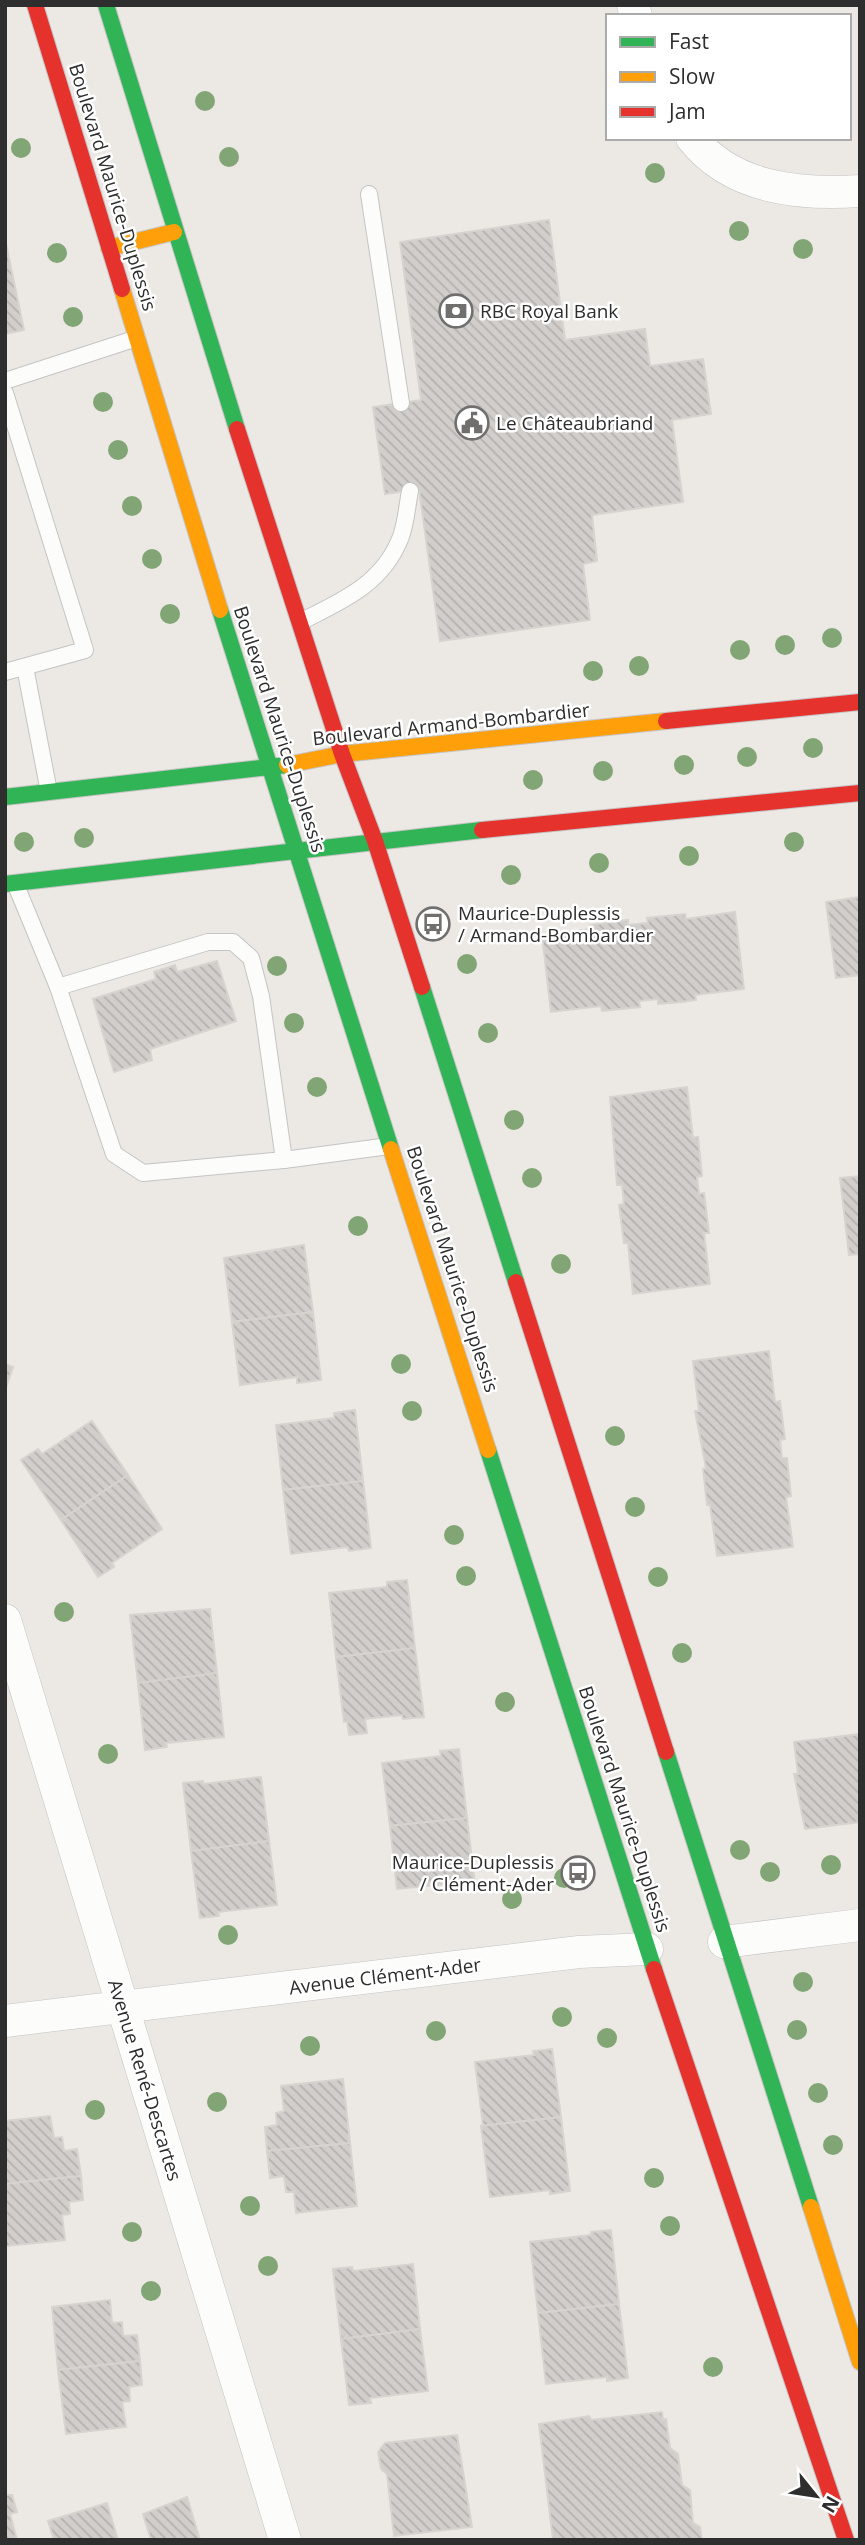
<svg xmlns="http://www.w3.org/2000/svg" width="865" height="2545" font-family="'Open Sans',sans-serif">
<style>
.building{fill:url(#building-back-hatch);stroke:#d7d4d0;stroke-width:2}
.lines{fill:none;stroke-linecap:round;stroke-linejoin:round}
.lane-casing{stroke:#c5c4c5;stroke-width:18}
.street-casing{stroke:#c5c4c5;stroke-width:33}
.fast-casing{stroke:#c5c4c5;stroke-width:18}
.slow-casing{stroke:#c5c4c5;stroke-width:18}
.jam-casing{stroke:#c5c4c5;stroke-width:18}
.lane{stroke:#fcfcfb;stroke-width:16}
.street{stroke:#fcfcfb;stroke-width:32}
.fast{stroke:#30b455;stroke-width:16}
.slow{stroke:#ff9f0a;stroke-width:16}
.jam{stroke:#e5322d;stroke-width:16}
.tree{fill:#82a575}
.labels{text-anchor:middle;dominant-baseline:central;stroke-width:5;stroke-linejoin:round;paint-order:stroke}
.street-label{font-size:19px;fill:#2e2e2e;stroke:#fff}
.poi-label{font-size:19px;fill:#2e2e2e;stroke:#fff;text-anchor:start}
</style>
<defs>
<pattern id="building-back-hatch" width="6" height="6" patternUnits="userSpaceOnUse" patternTransform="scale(1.75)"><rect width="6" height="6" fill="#d1cecb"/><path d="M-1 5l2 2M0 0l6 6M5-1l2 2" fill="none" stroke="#b4b1af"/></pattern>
</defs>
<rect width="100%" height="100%" fill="#ece8e4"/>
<g class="building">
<polygon points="549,220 565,340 645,329 650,366 703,359 711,414 672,420 683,502 592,515 597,561 583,564 590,620 440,641 419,489 385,494 373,407 421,400 400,242"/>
<polygon points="5,239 24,330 5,334"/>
<polygon points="860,897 860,975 836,978 826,902"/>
<polygon points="735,912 744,989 695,995 696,1000 682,1002 658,1004 658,999 639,1001 640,1007 602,1011 601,1006 551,1012 542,935 591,929 590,925 628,920 628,925 648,923 647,918 685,914 686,919"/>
<polygon points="217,961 236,1021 150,1049 152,1060 114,1072 93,999 156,979 154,972 175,965 177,972"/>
<polygon points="687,1087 693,1138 698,1137 702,1176 697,1177 699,1194 704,1193 709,1233 704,1233 710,1284 633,1294 628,1243 624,1243 619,1205 624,1204 622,1185 617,1185 610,1097"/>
<polygon points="860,1176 860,1254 849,1255 840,1178"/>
<polygon points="304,1245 313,1312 232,1322 224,1258"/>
<polygon points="313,1312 321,1380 297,1383 297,1377 240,1385 232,1322"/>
<polygon points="769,1351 775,1402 780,1401 785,1439 780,1440 782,1458 787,1458 791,1496 786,1497 793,1547 717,1556 710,1505 707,1505 703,1469 706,1468 695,1411 699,1411 693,1361"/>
<polygon points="5,1364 13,1367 5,1390"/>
<polygon points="355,1410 363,1481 283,1490 276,1425 334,1418 334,1413"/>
<polygon points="92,1421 128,1475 61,1520 21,1460 38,1449 42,1454"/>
<polygon points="128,1475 162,1529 112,1563 114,1567 98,1577 61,1520"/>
<polygon points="363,1481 371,1548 349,1551 348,1547 291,1554 283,1490"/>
<polygon points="407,1580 415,1648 336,1657 329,1593 387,1587 387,1582"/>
<polygon points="210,1609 217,1673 138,1683 130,1615"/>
<polygon points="415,1648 424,1717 403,1719 402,1715 365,1719 367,1733 349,1735 347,1721 344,1722 336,1657"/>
<polygon points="217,1673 224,1737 166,1743 167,1747 145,1750 138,1683"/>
<polygon points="860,1734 860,1822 805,1829 794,1774 798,1774 794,1742"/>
<polygon points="459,1749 467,1818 390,1826 382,1763 441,1756 440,1751"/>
<polygon points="261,1777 269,1841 191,1851 183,1783 203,1781 203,1784"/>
<polygon points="467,1818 475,1884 456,1886 456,1883 397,1889 390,1826"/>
<polygon points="269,1841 277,1905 218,1912 219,1916 200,1918 191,1851"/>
<polygon points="552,2049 561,2117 483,2126 475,2062 534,2055 533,2051"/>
<polygon points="343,2079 350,2143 267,2151 265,2127 277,2125 276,2113 284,2111 281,2086"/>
<polygon points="50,2116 54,2138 62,2137 64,2151 77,2149 81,2176 5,2184 5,2121"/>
<polygon points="561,2117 570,2191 550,2194 550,2190 490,2197 481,2126"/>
<polygon points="350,2143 357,2206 296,2213 294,2192 286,2192 284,2176 270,2178 267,2151"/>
<polygon points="81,2176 83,2200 69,2202 70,2214 62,2215 65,2240 6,2246 5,2184"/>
<polygon points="611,2230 619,2304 538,2313 530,2242 591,2235 591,2232"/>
<polygon points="413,2264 420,2329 341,2339 333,2269 352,2267 353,2271"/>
<polygon points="110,2300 112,2323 122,2322 123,2336 137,2335 140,2361 58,2370 52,2307"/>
<polygon points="619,2304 628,2378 607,2381 607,2377 546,2384 538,2313"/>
<polygon points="420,2329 428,2391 370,2398 371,2403 349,2405 341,2339"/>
<polygon points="140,2361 142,2385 129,2387 130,2401 122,2402 126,2427 66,2434 58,2370"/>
<polygon points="662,2412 663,2420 666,2419 670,2448 678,2454 682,2485 690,2490 693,2523 700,2527 702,2540 553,2540 539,2424 589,2416 591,2420"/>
<polygon points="457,2435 472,2527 394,2536 387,2474 381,2469 378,2452 385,2443"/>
<polygon points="6,2495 12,2495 17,2512 10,2514 17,2540 5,2540"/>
<polygon points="187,2497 200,2540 151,2540 143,2514"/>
<polygon points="107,2503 118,2540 54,2540 48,2521"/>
</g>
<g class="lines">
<defs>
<g id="lane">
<polyline points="369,194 401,403"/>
<polyline points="5,381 137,338"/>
<polyline points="5,393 85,650 5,672"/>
<path d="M 302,621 C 342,601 382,584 400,539 C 406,525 407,506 410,491"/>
<polyline points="25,667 49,792"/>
<polyline points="15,883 58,987 114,1154 143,1173 284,1160 389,1146"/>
<polyline points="58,987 208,942 233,942 251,958 261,996 284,1160"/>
</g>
<g id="street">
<polyline points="633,5 636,16"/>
<path d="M 692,138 C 732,189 800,195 860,191"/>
<polyline points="5,1620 285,2540"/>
<polyline points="724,1942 860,1925"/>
<polyline points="5,2021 579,1952 647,1949"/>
</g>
<g id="fast">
<polyline points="106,5 237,429"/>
<polyline points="220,610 391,1149"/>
<polyline points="5,797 287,765"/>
<polyline points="5,884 482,830"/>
<polyline points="422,987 516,1282"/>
<polyline points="488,1450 654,1969"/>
<polyline points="666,1752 811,2207"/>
</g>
<g id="slow">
<polyline points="109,248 174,232"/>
<polyline points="122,289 220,610"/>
<polyline points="287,765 342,754 666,721"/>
<polyline points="391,1149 488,1450"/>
<polyline points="811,2207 860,2362"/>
</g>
<g id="jam">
<polyline points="35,5 122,289"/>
<polyline points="237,429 342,754 375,841 422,987"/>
<polyline points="666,721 860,702"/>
<polyline points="482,830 860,793"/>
<polyline points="516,1282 666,1752"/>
<polyline points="654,1969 846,2540"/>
</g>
</defs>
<use href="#lane" class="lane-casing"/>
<use href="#street" class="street-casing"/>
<use href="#fast" class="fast-casing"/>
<use href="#slow" class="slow-casing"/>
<use href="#jam" class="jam-casing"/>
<use href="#lane" class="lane"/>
<use href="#street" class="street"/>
<use href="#fast" class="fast"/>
<use href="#slow" class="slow"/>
<use href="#jam" class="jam"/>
</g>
<g class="tree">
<circle cx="205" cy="101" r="10"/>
<circle cx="21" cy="148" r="10"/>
<circle cx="229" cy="157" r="10"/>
<circle cx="655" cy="173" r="10"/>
<circle cx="739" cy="231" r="10"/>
<circle cx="803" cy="249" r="10"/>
<circle cx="57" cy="253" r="10"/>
<circle cx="73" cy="317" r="10"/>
<circle cx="103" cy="402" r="10"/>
<circle cx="118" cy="450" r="10"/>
<circle cx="132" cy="506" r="10"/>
<circle cx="152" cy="559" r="10"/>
<circle cx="170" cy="614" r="10"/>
<circle cx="832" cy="638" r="10"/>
<circle cx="785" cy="645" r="10"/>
<circle cx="740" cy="650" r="10"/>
<circle cx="639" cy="666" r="10"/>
<circle cx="593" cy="671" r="10"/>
<circle cx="813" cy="748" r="10"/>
<circle cx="747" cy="757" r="10"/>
<circle cx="684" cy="765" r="10"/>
<circle cx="603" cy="771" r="10"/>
<circle cx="533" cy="780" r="10"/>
<circle cx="84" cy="838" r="10"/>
<circle cx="24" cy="842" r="10"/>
<circle cx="794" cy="842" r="10"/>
<circle cx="689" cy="856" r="10"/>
<circle cx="599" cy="863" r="10"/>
<circle cx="511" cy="875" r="10"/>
<circle cx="467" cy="964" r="10"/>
<circle cx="277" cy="966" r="10"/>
<circle cx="294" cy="1023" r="10"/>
<circle cx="488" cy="1033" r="10"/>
<circle cx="317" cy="1087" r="10"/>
<circle cx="514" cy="1120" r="10"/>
<circle cx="532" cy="1178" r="10"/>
<circle cx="358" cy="1226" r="10"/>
<circle cx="561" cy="1264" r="10"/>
<circle cx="401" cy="1364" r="10"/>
<circle cx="412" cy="1411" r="10"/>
<circle cx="615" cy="1436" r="10"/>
<circle cx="635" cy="1507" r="10"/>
<circle cx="454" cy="1535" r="10"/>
<circle cx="466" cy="1576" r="10"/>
<circle cx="658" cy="1577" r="10"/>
<circle cx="64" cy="1612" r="10"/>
<circle cx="682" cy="1653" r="10"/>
<circle cx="505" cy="1702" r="10"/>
<circle cx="108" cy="1754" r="10"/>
<circle cx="740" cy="1850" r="10"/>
<circle cx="831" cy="1865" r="10"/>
<circle cx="770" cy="1872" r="10"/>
<circle cx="564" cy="1878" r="10"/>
<circle cx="512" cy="1899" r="10"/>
<circle cx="228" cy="1935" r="10"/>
<circle cx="803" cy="1982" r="10"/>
<circle cx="562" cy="2017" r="10"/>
<circle cx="797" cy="2030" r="10"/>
<circle cx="436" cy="2031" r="10"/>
<circle cx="607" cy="2038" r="10"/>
<circle cx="310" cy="2046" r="10"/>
<circle cx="818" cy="2093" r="10"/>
<circle cx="217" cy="2102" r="10"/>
<circle cx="95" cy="2110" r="10"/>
<circle cx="833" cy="2145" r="10"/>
<circle cx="654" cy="2178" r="10"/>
<circle cx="250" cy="2206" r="10"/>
<circle cx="670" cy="2226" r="10"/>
<circle cx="132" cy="2232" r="10"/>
<circle cx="268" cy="2266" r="10"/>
<circle cx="151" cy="2291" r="10"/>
<circle cx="713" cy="2367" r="10"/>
</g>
<defs>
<symbol id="bank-ring" viewBox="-11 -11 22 22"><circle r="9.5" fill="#fff" stroke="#706f6e" stroke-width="1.5"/><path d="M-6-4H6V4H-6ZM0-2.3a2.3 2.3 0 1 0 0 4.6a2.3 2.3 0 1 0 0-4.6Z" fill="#706f6e"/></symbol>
<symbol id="civic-ring" viewBox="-11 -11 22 22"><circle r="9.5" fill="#fff" stroke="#706f6e" stroke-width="1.5"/><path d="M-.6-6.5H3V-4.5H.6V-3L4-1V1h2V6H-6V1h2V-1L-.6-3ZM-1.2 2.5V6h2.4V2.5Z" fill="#706f6e"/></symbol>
<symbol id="bus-ring" viewBox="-11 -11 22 22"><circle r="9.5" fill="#fff" stroke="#706f6e" stroke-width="1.5"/><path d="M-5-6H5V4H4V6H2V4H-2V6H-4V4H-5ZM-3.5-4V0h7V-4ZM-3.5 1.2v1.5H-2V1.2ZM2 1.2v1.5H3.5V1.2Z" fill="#706f6e"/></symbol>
</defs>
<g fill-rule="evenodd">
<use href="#bank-ring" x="437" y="292" width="38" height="38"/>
<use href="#civic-ring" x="453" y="404" width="38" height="38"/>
<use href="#bus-ring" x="414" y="905" width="38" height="38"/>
<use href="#bus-ring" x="559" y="1854" width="38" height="38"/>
</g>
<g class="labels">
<g class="street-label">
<text transform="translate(113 187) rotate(73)">Boulevard Maurice-Duplessis</text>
<text transform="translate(451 724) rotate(-6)">Boulevard Armand-Bombardier</text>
<text transform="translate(280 729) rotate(72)">Boulevard Maurice-Duplessis</text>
<text transform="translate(453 1269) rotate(72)">Boulevard Maurice-Duplessis</text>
<text transform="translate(625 1809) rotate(72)">Boulevard Maurice-Duplessis</text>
<text transform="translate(385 1976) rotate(-7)">Avenue Clément-Ader</text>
<text transform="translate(145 2080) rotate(73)">Avenue René-Descartes</text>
</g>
<g class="poi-label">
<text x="480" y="311">RBC Royal Bank</text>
<text x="496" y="423">Le Châteaubriand</text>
<text x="458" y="913">Maurice-Duplessis<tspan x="458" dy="22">/ Armand-Bombardier</tspan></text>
<text x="554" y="1862" text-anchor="end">Maurice-Duplessis<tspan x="554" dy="22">/ Clément-Ader</tspan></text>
</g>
</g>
<rect width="865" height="2545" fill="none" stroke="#2e2e2e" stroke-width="14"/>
<rect x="606" y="14" width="245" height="126" fill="#ffffff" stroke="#ababab" stroke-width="2"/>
<rect x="620" y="37" width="35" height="10" fill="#30b455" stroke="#ababab" stroke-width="2"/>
<text x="669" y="49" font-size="21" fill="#2e2e2e">Fast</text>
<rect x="620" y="72" width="35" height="10" fill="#ff9f0a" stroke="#ababab" stroke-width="2"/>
<text x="669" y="84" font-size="21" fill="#2e2e2e">Slow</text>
<rect x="620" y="107" width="35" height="10" fill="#e5322d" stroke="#ababab" stroke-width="2"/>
<text x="669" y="119" font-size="21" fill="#2e2e2e">Jam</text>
<g transform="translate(816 2496) rotate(120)" stroke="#ffffff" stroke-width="5" paint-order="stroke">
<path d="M0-5L12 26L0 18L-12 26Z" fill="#2e2e2e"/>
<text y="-10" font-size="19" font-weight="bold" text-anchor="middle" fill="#2e2e2e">N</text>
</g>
</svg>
